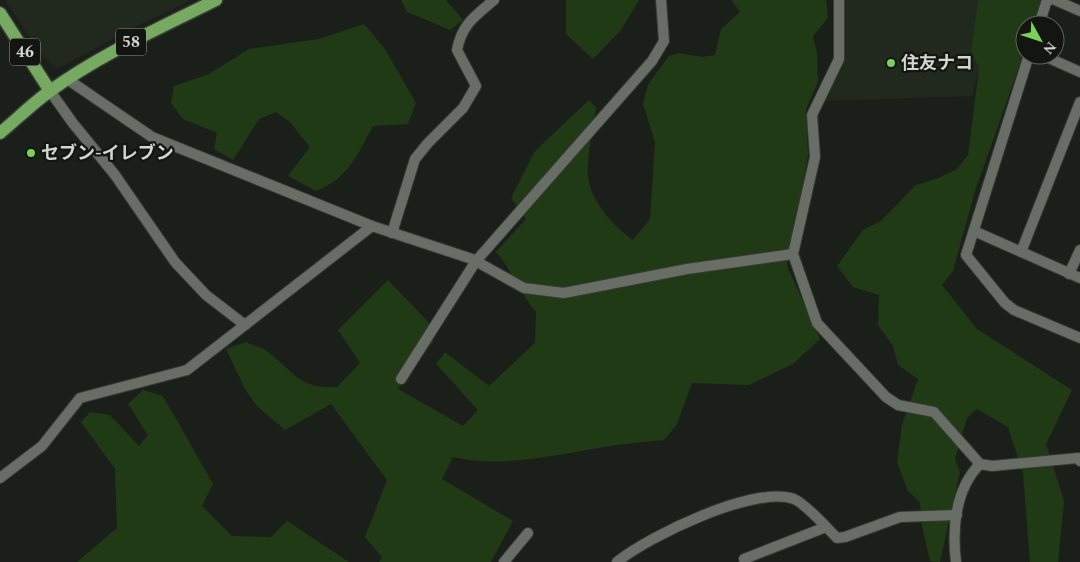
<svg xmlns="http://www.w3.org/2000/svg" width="1080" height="562" font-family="Spectral,'Noto Sans JP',serif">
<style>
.built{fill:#21291f}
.green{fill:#203a15}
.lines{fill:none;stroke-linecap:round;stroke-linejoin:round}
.minor-casing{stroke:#373a36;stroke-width:12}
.primary-casing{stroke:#373a36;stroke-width:15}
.minor{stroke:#686d66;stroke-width:10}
.primary{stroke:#76aa61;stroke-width:12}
.poi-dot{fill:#7ad157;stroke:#121510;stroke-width:2}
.labels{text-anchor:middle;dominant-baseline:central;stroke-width:4.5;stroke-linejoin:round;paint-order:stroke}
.shield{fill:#121510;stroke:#989b97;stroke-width:1}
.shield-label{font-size:16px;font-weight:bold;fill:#d2d5d1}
.poi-label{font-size:18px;font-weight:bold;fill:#d2d5d1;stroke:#121510;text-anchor:start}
</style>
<rect width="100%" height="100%" fill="#1b1f19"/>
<g class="built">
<polygon points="5,0 191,0 121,34 58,69 42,56"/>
<polygon points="839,0 978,0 971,51 979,69 972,96 820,101 839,59"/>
</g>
<g class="green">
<polygon points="401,0 446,0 463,20 450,30 407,12"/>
<polygon points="566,0 639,0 621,30 593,59 566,34"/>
<path d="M 731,0 L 826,0 L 828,18 L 813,36 L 817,54 L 818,82 L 806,109 L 808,156 L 787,266 L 820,339 L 793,364 L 749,385 L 692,383 L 677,424 L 664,440 C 642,442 620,444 598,448 C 551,456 500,468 453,457 L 442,479 L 513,521 L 491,562 L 379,562 L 382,557 L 365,537 L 387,480 L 331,404 L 285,430 L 257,406 L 245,389 L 226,349 L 246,342 C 252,345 261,347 267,351 C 293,371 300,390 337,387 L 360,363 L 338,330 L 388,280 L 435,329 L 433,342 L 398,389 L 463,426 L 478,410 L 436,364 L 445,352 L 489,386 L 535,343 L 536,312 C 520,293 512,271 496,252 L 526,219 L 511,198 L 535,151 L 589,100 L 596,107 C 594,126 586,159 588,177 C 591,202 614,227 633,240 L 650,219 L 655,142 L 643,104 L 648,85 L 669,56 L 678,53 L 702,57 L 715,55 L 721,29 L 740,12 Z"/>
<polygon points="978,0 1043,0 1034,25 1025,25 1025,50 975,191 953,271 942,285 977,329 1072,390 1046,444 1064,501 1058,562 1030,562 1023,473 1008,427 977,409 967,418 955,459 960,472 940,562 930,561 922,526 920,502 908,491 897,462 902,425 918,379 898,365 893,346 878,325 879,295 853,287 837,266 863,230 881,221 916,185 936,179 957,169 968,155 979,69 971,51"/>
<path d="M 364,24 L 385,49 L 416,103 L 408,124 L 373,126 C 357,155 349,178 316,191 L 288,176 L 310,147 L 290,122 L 276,112 L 259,119 L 233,160 L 214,149 L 217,133 L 183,119 L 171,103 L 174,86 L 209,74 L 249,49 L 319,39 Z"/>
<polygon points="143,390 163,396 213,484 202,506 232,536 271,537 287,521 349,562 77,562 117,528 115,469 81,422 90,412 110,415 139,446 148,435 128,404"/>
</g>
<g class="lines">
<defs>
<g id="minor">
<polyline points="839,0 839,59 812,115 815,157 793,254 817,323 886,397 898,405 934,412 980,464 992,466 1078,458 1080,461"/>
<polyline points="1055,0 1080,11"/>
<polyline points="1039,25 1046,3 1049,0"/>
<polyline points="1029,55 966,255 1005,303 1014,310 1080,338"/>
<polyline points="1042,55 1080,72"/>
<polyline points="67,79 152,137 372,226 472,259 524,288 564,293 687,269 793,254"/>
<polyline points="50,91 72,122 115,175 175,262 206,295 245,325"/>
<polyline points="974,231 1080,278"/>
<path d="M 392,233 L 415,159 L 428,143 L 463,108 L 476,86 L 457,50 C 462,24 475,16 494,0"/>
<polyline points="1021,252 1080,102"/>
<polyline points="1069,274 1080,250"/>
<polyline points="401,379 476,261 652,61 664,41 661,0"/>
<polyline points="0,478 42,446 80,398 187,370 372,226"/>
<polyline points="504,562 528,533"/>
<path d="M 617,562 C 649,536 754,485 794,499 C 806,504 827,528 837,538 L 845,537 L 900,517 L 957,515"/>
<polyline points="745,562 744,559 826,527"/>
<path d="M 956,562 C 952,529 955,489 980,464"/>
</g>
<g id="primary">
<polyline points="0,13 50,91"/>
<path d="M 0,133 C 17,119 33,103 50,91 C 101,54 160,28 216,0"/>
</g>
</defs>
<use href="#minor" class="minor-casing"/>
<use href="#primary" class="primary-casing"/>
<use href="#minor" class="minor"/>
<use href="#primary" class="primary"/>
</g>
<g class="poi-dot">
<circle cx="891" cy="63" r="5"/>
<circle cx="31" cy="153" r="5"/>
</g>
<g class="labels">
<g class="shield">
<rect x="116" y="28.5" width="30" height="27" rx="4"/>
<rect x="10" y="38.5" width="30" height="27" rx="4"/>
</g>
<g class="shield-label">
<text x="131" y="42">58</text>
<text x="25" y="52">46</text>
</g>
<g class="poi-label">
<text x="901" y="63">住友ナコ</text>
<text x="41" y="153">セブン-イレブン</text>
</g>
</g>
<g transform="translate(1040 40) rotate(130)"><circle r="24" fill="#121510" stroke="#5f625d"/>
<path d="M0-4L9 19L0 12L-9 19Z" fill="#7ad157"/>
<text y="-8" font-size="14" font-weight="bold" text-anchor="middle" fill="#d2d5d1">N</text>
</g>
</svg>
